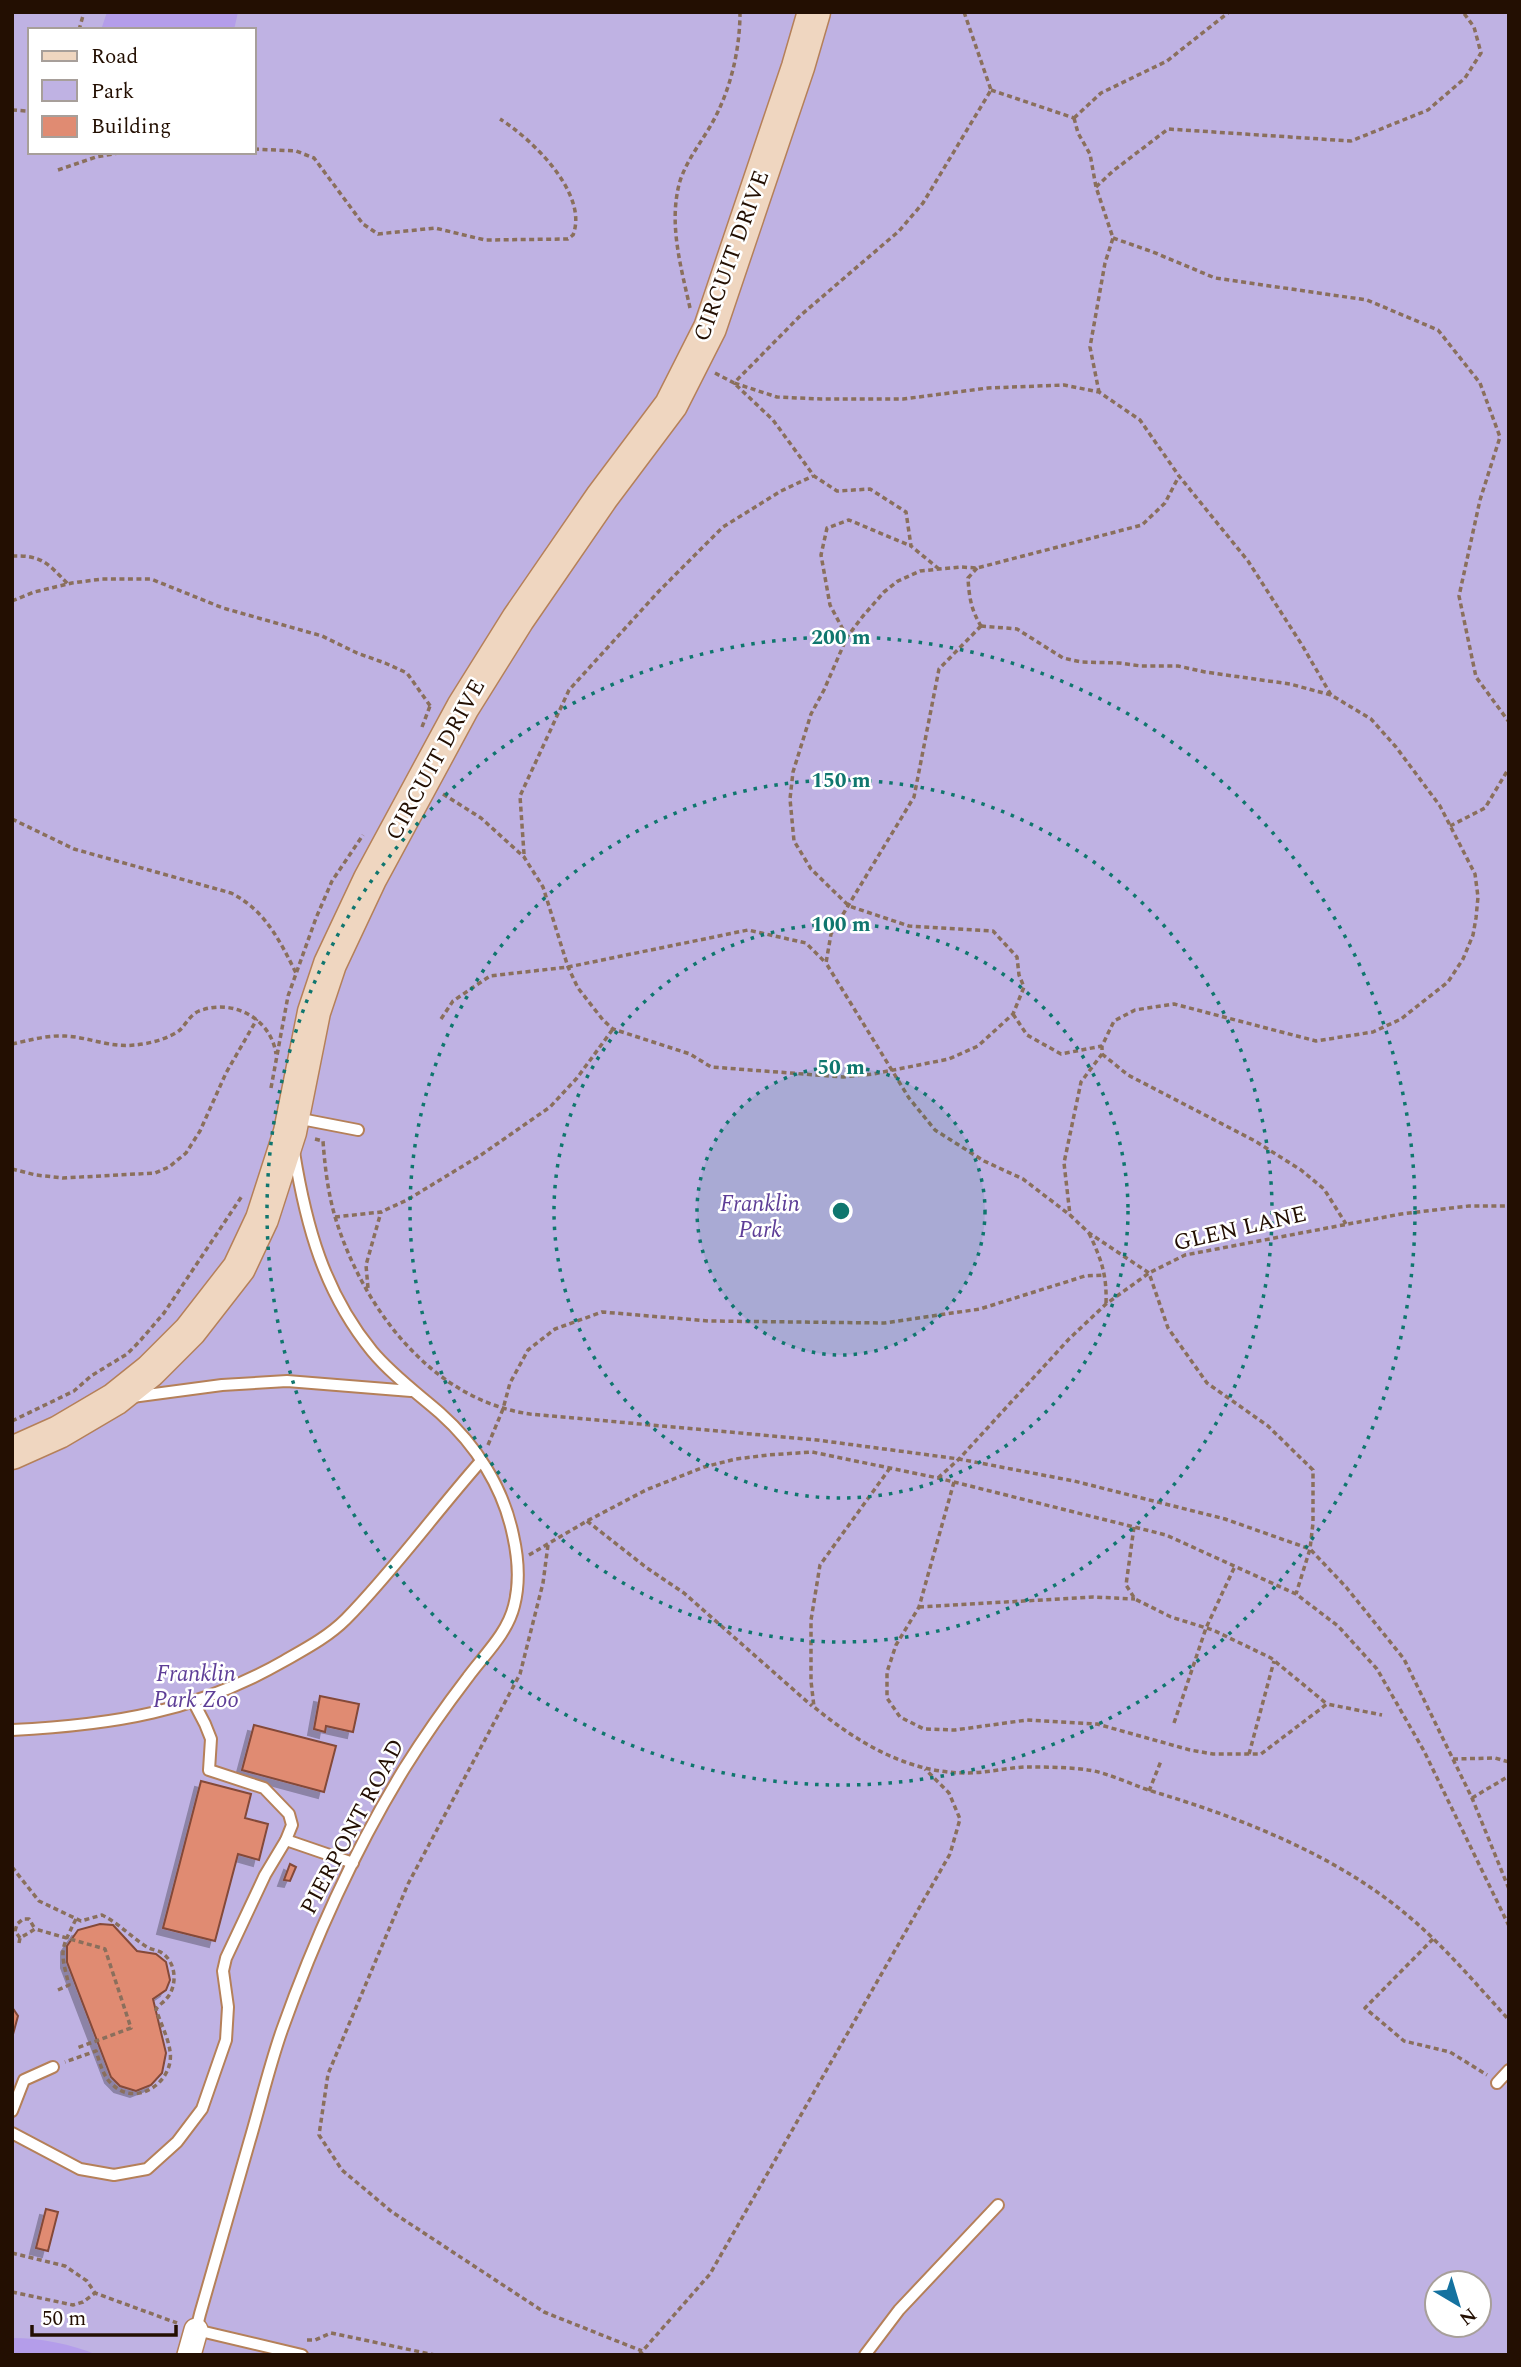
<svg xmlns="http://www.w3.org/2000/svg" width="1521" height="2367" font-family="Spectral,serif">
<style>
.green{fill:#bfb2e3;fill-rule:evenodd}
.forest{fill:#b49dea}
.building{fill:#e08b72;stroke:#844938;stroke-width:2;filter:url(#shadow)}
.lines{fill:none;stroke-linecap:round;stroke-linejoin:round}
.lane-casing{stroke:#b58059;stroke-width:14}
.street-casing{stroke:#b58059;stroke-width:26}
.secondary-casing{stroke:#b58059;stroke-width:35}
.path{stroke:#8a6f5c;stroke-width:3.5;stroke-dasharray:5 3.5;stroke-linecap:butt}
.lane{stroke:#fff;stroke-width:10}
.street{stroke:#fff;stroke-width:23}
.secondary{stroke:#efd6c0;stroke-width:32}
.path-bridge{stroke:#8a6f5c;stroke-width:3.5;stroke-dasharray:5 3.5;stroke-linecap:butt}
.ring{fill:none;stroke:#0f766e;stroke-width:3.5;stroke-dasharray:3.5 7}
.labels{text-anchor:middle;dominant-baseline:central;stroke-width:5;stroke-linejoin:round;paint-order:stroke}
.street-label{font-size:23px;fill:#230f02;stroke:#fff}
.park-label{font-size:23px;font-style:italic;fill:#5e3e97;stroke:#fff}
.centre{fill:#0f766e;stroke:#fff;stroke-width:3.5}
.ring-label{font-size:21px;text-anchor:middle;font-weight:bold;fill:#0f766e;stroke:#fff;stroke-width:5;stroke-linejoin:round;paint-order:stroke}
</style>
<defs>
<filter id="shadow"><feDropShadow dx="-6" dy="6" stdDeviation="0" flood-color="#0004"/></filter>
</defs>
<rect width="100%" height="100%" fill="#fad7be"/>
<path class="green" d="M 12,12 L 1509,12 L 1509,2355 L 12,2355 ZM 30,30 L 254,30 L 254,152 L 30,152 ZM 1437,2283 L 1479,2283 L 1479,2325 L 1437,2325 Z"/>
<g class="forest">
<polygon points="107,12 238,12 234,30 101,30"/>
<path d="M 12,2338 C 41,2338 71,2344 97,2355 L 12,2355 Z"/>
</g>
<g class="building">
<polygon points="320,1696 359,1704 353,1732 326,1726 325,1732 314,1729"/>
<polygon points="254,1725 336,1746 324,1792 242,1770"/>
<polygon points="201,1781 251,1794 245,1818 268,1824 259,1860 238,1854 215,1941 163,1928"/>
<polygon points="290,1864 296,1867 290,1881 284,1880"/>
<polygon points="100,1924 113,1925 137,1951 156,1954 166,1962 170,1980 166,1990 153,1999 166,2053 162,2073 151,2085 136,2091 120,2086 111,2077 67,1962 67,1946 78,1930"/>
<polygon points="12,2007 18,2016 12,2038"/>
<polygon points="46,2209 58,2212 48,2251 36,2248"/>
</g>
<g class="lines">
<defs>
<g id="lane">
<polyline points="296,1118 358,1130"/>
<path d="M 294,1152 C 306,1226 324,1292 372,1351 C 392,1375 417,1393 440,1413 C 476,1445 503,1487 513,1535 C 518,1557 520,1583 514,1606 C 507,1634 484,1655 468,1677 C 445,1707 424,1737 404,1769 C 354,1851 314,1940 282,2030 C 269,2067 260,2106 249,2143 C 233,2200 216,2257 200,2314 L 196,2330 L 302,2355"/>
<polyline points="132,1397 222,1385 287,1381 411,1391"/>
<path d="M 12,1730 C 113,1725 195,1712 284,1661 C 305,1649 328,1637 346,1619 C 394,1570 435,1513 481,1461"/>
<polyline points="286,1840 353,1863"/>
<polyline points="1497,2083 1509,2070"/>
<polyline points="12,2111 24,2080 53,2067"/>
<polyline points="12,2133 80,2169 114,2175 147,2169 177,2142 202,2109 226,2040 228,2007 223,1971 226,1958 265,1875 286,1840 292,1825 289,1814 264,1788 209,1770 211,1739 205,1724 193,1701"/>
<polyline points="865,2355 899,2310 998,2205"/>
</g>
<polyline id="street" points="189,2355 196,2330"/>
<polyline id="secondary" points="12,1453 59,1432 115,1399 150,1371 190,1331 239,1268 262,1219 290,1132 314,1012 330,964 370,879 463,707 518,619 602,497 671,405 710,328 798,67 814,12"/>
</defs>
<use href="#lane" class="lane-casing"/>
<use href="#street" class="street-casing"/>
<use href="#secondary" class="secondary-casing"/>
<g class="path">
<polyline points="964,12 991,90"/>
<polyline points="79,30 84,12"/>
<polyline points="991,90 1074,118"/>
<polyline points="12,110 26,111 30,109"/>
<polyline points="1074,118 1078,133 1090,154 1096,187 1113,238 1105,263 1090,347 1099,392"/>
<polyline points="1074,118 1101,93 1167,61 1229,12"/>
<path d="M 254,149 L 296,151 L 314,158 L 363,224 L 378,234 L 435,228 L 485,240 L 568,239 L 573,235 C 589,194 532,139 500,119"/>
<polyline points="58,170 96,157 124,152"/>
<polyline points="1096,187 1113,171 1168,129 1351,141 1428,110 1465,78 1481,53 1474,27 1463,12"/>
<polyline points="1113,238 1153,252 1215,278 1367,300 1438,330 1480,383 1500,437 1480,500 1459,596 1476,677 1509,722"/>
<path d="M 690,308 C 681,267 668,223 680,181 C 687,160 700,144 711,125 C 730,92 740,51 740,12"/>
<polyline points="715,373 734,383 801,315 899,231 923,203 991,90"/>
<path d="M 12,556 C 43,555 48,564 68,584"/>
<path d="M 977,568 L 968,578 C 969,596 971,610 981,626"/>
<polyline points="939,569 911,546 906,512 870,489 837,491 814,476 773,420 734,383 777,397 821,399 903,399 988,388 1064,385 1099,392 1140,420 1179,476 1248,561 1302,645 1331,695"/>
<polyline points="12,601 34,592 72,583 102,579 151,579 223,608 322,636 357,653 385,663 407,673 431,707"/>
<polyline points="981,626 1017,629 1063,658 1081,662 1119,663 1141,666 1178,666 1205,672 1290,684 1331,695 1371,719 1396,747 1440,806 1475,874 1478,897 1476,918 1473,935 1463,959 1448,982 1401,1019 1373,1032 1316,1041 1174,1004 1135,1010 1114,1021 1102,1046 1102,1054 1081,1082 1064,1163 1070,1215"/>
<polyline points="981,626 939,669 914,797 831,934 826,963 909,1098 935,1130 984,1161 1023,1179 1070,1215 1089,1233 1149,1273 1168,1328 1207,1383 1268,1426 1313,1470 1313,1523 1310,1549 1296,1594"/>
<polyline points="847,637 830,605 821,555 827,528 849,520 911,546"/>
<polyline points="422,727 430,706"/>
<polyline points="443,794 481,818 524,857 543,887 568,967 578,988 603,1020 613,1029 690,1054 711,1067 843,1077 873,1074 949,1059 978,1046 1013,1014 1024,987 1019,975 1017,957 993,931 909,926 849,906 811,869 794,841 790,799 793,772 811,714 824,690 847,637 863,616 884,592 898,581 920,571 960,567 977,568 1142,525 1165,503 1179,476"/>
<path d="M 12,819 L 74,849 L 231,893 C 265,910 280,941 296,973"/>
<polyline points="1450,826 1485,808 1509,768"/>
<polyline points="524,854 520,796 569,690 659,591 723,527 781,491 813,476"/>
<polyline points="1013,1014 1027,1035 1061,1054 1102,1046"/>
<polyline points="441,1019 453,1001 490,976 568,967 748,930 806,943 825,962"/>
<path d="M 12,1044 C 30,1040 48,1035 65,1036 C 88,1037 111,1048 134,1045 C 149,1044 168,1039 180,1030 C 186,1024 190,1015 199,1011 C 232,998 271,1018 276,1054"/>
<polyline points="1102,1054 1128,1075 1255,1141 1301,1170 1324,1189 1346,1224"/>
<polyline points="271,1088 288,996 316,918 332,881 363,835"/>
<path d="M 315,1139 L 323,1141 C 325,1168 328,1194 336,1220 C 364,1309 432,1400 530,1414 L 817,1440 L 959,1459 L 1074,1481 L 1225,1519 L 1310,1549 L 1346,1587 L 1404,1659 L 1472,1798 L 1509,1889"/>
<polyline points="12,1169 36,1175 63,1178 155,1173 169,1167 186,1153 200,1131 226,1073 257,1019"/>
<polyline points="335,1217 381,1212 407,1200 481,1155 550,1107 577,1078 613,1029"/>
<path d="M 1089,1233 C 1101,1259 1107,1274 1106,1304"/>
<polyline points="368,1288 366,1265 381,1212"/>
<polyline points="12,1421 74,1391 91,1376 127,1354 139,1342 164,1313 242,1196"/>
<polyline points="488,1445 503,1409 510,1383 528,1350 555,1329 602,1312 709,1321 884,1323 980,1309 1085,1276 1105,1275"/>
<path d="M 890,1468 L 820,1565 L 811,1620 L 811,1681 L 814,1707 C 858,1743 908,1773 966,1773 C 986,1773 1005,1768 1025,1767 C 1045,1767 1068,1767 1088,1770 C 1107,1772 1139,1788 1158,1793 C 1243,1819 1332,1854 1401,1910 C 1441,1942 1474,1982 1509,2020"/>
<polyline points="938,1478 959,1459 1069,1339 1106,1304 1149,1273 1185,1255 1401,1214 1469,1206 1509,1206"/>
<polyline points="954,1482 919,1607 896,1645 887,1672 887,1698 900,1717 924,1729 955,1730 1027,1720 1097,1724 1190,1750 1213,1754 1261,1754 1327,1704 1382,1715"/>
<polyline points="587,1521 647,1568 684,1593 812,1706"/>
<polyline points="1134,1527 1126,1585 1135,1599 1171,1617 1213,1630 1271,1658 1327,1704"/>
<polyline points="548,1545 543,1583 520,1674 408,1884 328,2074 319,2135 342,2170 392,2212 544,2312 642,2351"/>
<polyline points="529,1555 587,1521 646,1490 704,1467 736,1459 768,1455 812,1452 938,1478 1166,1535 1296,1594 1338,1626 1377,1669 1424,1751 1509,1926"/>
<polyline points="919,1607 1093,1597 1135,1599"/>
<polyline points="1174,1723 1206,1628 1235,1566"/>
<polyline points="1249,1754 1274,1661"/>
<polyline points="1453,1759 1495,1758 1509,1762"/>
<polyline points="1149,1791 1161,1761"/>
<polyline points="1472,1798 1509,1776"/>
<path d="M 12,1867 L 39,1901 L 81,1921 L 102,1915 C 120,1924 131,1937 147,1947 C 152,1950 158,1950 162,1953 C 176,1962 178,1985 167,1998 C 164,2002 159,2005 156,2009 C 160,2022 168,2037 170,2051 C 175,2081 137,2108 113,2085 C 103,2077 100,2063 96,2051 L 65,2062"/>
<polyline points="20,1938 15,1931 17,1924 23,1919 29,1919 35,1929"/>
<polyline points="1433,1939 1365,2008 1404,2041 1450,2052 1487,2075"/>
<path d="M 58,1990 L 69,1985 C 60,1950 60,1951 76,1919"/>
<polyline points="12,2253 65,2266 87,2281 95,2293 177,2323"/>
<polyline points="12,2292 73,2305 83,2302 95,2293"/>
<polyline points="307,2340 315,2340 331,2333 435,2355"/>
<polyline points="639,2355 710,2274 950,1854 960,1819 949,1793 925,1769"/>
</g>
<use href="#lane" class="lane"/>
<use href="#street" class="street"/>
<use href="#secondary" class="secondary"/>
<polyline class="path-bridge" points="19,1943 20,1938 35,1929 105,1949 131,2028 77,2048"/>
</g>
<circle cx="841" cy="1211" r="144" fill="#0f766e" fill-opacity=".12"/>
<g class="ring">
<circle cx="841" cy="1211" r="144"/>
<circle cx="841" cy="1211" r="287"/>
<circle cx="841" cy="1211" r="431"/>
<circle cx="841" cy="1211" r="574"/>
</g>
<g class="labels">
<g class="street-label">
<text transform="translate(732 256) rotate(-70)">CIRCUIT DRIVE</text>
<text transform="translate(436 760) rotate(-61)">CIRCUIT DRIVE</text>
<text transform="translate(1240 1229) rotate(-13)">GLEN LANE</text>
<text transform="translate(353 1827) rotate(-62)">PIERPONT ROAD</text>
</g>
<g class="park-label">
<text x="760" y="1204">Franklin<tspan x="760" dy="26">Park</tspan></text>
<text x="196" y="1674">Franklin<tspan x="196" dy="26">Park Zoo</tspan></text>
</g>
</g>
<circle cx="841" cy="1211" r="10" class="centre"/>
<g class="ring-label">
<text x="841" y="644">200 m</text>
<text x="841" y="787">150 m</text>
<text x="841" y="931">100 m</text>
<text x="841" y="1074">50 m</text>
</g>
<rect width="1521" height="2367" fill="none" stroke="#230f02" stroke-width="28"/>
<rect x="28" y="28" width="228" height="126" fill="#ffffff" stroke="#a79f9a" stroke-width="2"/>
<rect x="42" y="51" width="35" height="10" fill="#efd6c0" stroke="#a79f9a" stroke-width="2"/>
<text x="91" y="63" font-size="21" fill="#230f02">Road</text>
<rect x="42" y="80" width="35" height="21" fill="#bfb2e3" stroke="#a79f9a" stroke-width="2"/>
<text x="91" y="98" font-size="21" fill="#230f02">Park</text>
<rect x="42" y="116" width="35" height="21" fill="#e08b72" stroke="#a79f9a" stroke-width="2"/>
<text x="91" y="133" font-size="21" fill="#230f02">Building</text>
<g transform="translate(1458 2304) rotate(142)"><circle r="33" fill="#ffffff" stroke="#a79f9a" stroke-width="2"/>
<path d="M0-5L12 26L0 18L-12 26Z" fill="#1472a0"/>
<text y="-10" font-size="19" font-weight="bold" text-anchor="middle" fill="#230f02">N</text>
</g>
<path d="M32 2325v10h144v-10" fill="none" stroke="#230f02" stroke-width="3.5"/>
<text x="42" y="2325" font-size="21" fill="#230f02" stroke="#ffffff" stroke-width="5" paint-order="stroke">50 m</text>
</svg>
